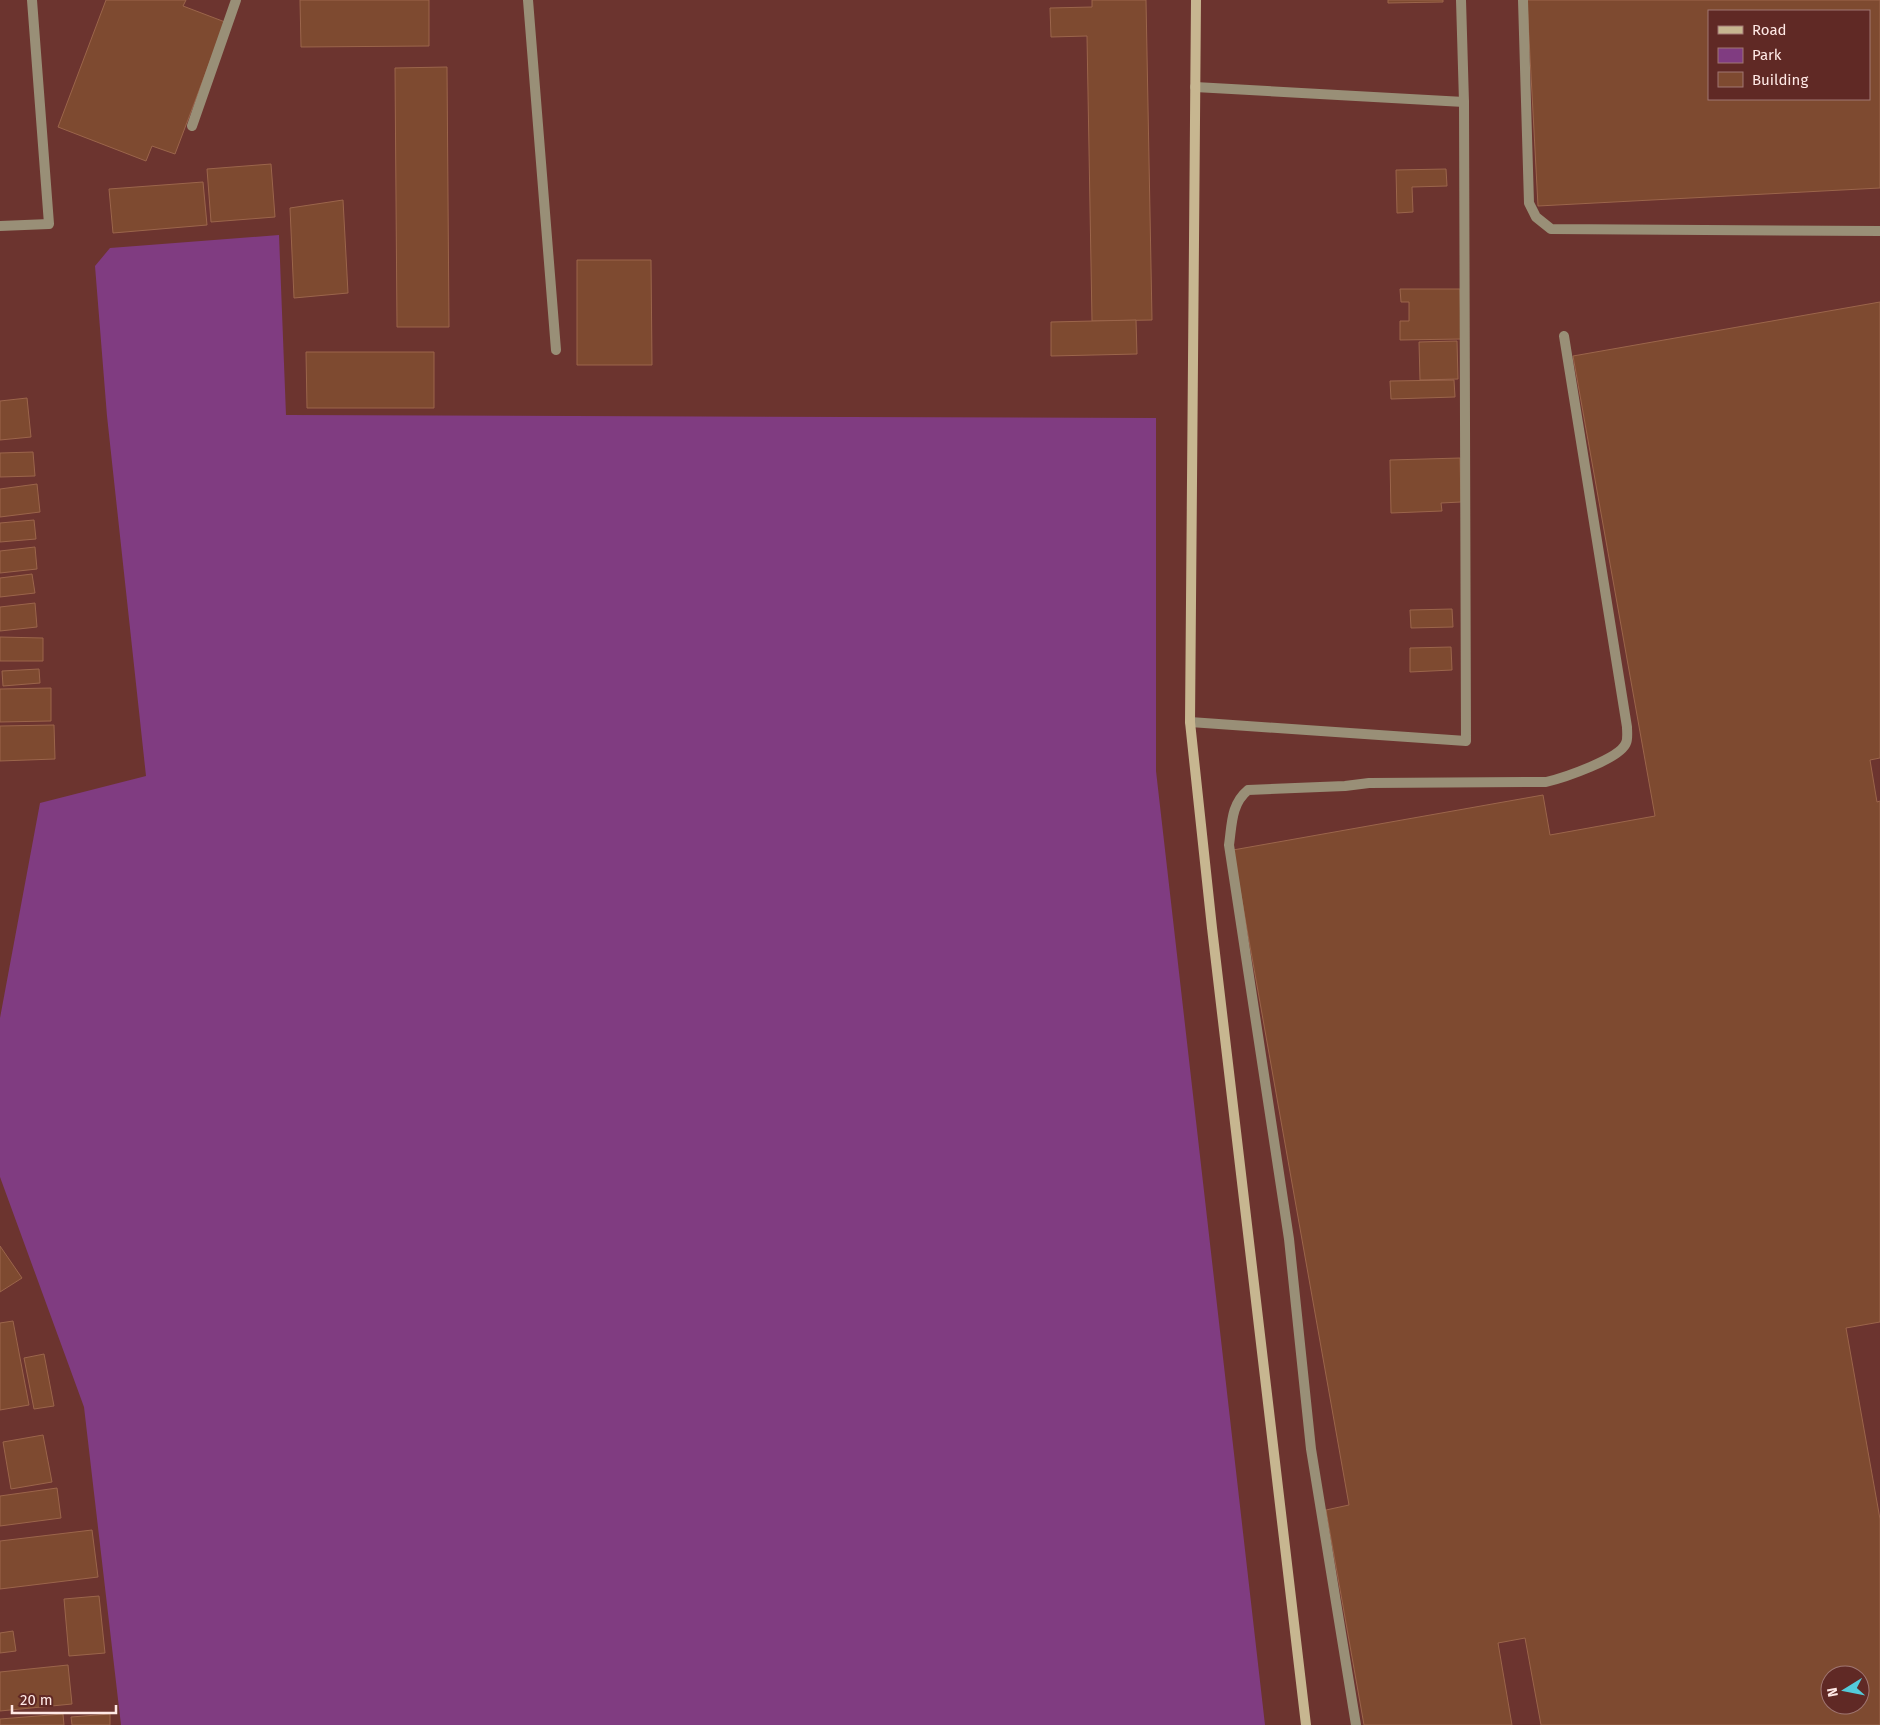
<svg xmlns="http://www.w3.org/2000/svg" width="1880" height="1725" font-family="'Fira Sans',sans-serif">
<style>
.green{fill:#803c81}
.building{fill:#7e4a30;stroke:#9b654b;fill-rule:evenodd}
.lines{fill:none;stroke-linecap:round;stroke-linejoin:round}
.lane{stroke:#998f77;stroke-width:10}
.street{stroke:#998f77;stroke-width:10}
.secondary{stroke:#c7b690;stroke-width:10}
</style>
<rect width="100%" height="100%" fill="#6c342f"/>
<polygon class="green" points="279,235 286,415 1156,418 1156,771 1265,1725 121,1725 84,1407 0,1177 0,1018 40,803 146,776 107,416 95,266 110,248"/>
<g class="building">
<polygon points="106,0 186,0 183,6 225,22 175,154 152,146 146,161 58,127"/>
<polygon points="300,0 429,0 429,46 301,47"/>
<polygon points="1092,0 1146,0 1152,320 1092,321 1087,36 1051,37 1050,8 1092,7"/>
<polygon points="1388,0 1443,0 1443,2 1388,3"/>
<path d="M 1527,0 L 1880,0 L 1880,188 L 1538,206 ZM 1709,11 L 1869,11 L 1869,99 L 1709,99 Z"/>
<polygon points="447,67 449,327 397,327 395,68"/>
<polygon points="271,164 275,217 211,222 207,169"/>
<polygon points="1446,169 1447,186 1412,187 1413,212 1397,213 1396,170"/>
<polygon points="203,182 207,225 113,233 109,189"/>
<polygon points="343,200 348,293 294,298 290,208"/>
<polygon points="577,260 651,260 652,365 577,365"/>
<polygon points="1400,289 1460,289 1461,339 1400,340 1400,321 1409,321 1409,302 1401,302"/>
<path d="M 1880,302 L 1880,758 L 1870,760 L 1877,802 L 1880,801 L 1880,1322 L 1846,1328 L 1880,1519 L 1880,1725 L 1541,1725 L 1525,1638 L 1498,1643 L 1512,1725 L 1364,1725 L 1326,1510 L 1349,1505 L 1233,850 L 1543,795 L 1550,835 L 1655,816 L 1573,356 ZM 1830,1675 L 1860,1675 L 1860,1705 L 1830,1705 Z"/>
<polygon points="1136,320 1137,354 1051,356 1051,322"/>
<polygon points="1457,341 1458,379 1420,380 1419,342"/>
<polygon points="306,352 434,352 434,408 307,408"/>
<polygon points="1454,380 1455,397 1391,399 1390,381"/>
<polygon points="27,398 31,437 0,440 0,401"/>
<polygon points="33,452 35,476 0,477 0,453"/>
<polygon points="1460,458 1461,502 1441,503 1442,511 1391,513 1390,460"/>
<polygon points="37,484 40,512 0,517 0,489"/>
<polygon points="34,520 36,539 0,542 0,523"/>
<polygon points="35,547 37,569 0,573 0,551"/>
<polygon points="32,574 35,593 0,597 0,578"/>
<polygon points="35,603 37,627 0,631 0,607"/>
<polygon points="1452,609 1453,627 1411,628 1410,610"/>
<polygon points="0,637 43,638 43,661 0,661"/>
<polygon points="1451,647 1452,670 1410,672 1410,648"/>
<polygon points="39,669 40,683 3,686 2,671"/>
<polygon points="51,688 51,721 0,722 0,689"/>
<polygon points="54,725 55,759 0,761 0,726"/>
<polygon points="0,1246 22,1278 0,1292"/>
<polygon points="13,1321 29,1405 0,1410 0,1323"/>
<polygon points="44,1354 54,1406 34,1409 24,1358"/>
<polygon points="43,1435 52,1482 11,1489 3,1442"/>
<polygon points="57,1488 61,1518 0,1526 0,1496"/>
<polygon points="92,1530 98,1577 0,1589 0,1541"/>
<polygon points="99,1596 105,1653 69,1656 64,1599"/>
<polygon points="13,1631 16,1651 0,1653 0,1633"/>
<polygon points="68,1665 72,1704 0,1711 0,1672"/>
<polygon points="63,1714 64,1725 0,1725 0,1719"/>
<polygon points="110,1714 110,1725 72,1725 71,1717"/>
</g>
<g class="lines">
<g class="lane">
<polyline points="528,0 556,350"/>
<polyline points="1523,0 1529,203 1536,217 1551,229 1880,231"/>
<polyline points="1195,87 1464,102"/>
<polyline points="192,126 236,0"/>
<polyline points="1190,722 1466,741 1464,102 1461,0"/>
<path d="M 1356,1725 L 1311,1449 L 1289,1239 L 1229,845 C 1232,824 1231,804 1248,790 L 1345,786 L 1369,783 L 1546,782 C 1563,778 1620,759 1626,743 C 1628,739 1627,731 1627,727 L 1564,336"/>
</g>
<polyline class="street" points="0,226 49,224 32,0"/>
<polyline class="secondary" points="1196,0 1190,722 1212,928 1306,1725"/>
</g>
<rect x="1708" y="10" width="162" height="90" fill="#602925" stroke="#a07672"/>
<rect x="1718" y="26" width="25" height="8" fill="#c7b690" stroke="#a07672"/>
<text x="1752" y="35" font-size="15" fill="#ffe9e6">Road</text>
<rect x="1718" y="48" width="25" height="15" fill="#803c81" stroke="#a07672"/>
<text x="1752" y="60" font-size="15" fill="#ffe9e6">Park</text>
<rect x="1718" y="72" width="25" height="15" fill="#7e4a30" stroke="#a07672"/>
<text x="1752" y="85" font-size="15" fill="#ffe9e6">Building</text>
<g transform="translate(1845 1690) rotate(260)"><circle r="24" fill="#602925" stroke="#a07672"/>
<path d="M0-4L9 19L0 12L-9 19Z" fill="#53cbda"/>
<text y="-8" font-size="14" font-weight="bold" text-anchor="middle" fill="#ffe9e6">N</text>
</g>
<path d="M12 1705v8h104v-8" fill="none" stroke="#ffe9e6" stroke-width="2.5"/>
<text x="20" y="1705" font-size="15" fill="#ffe9e6" stroke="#602925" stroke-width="4" paint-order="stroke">20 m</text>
</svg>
